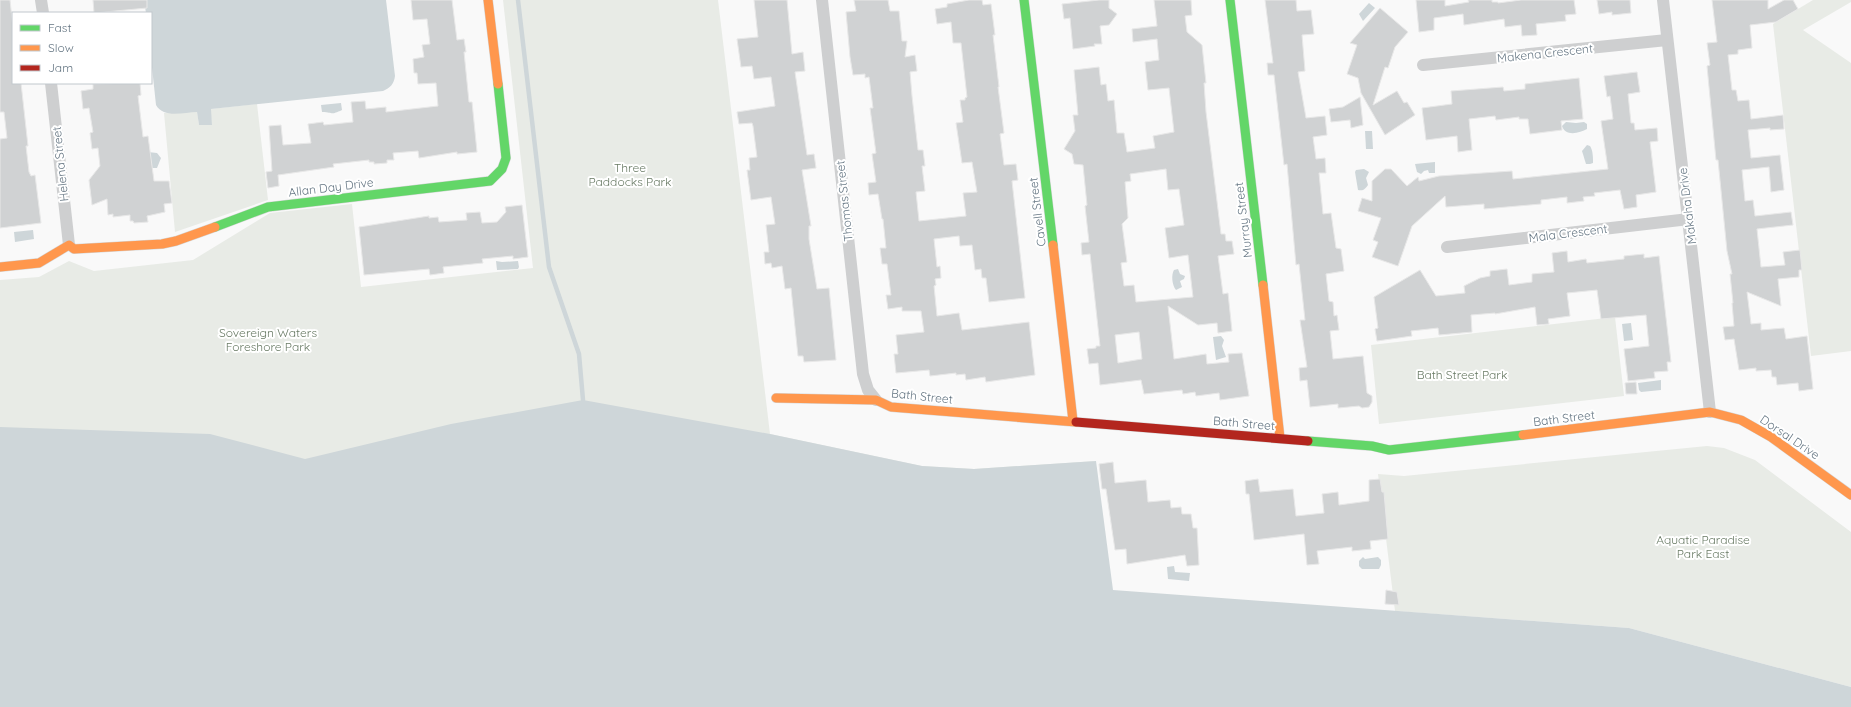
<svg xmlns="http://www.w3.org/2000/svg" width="1851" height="707" font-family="Quicksand,sans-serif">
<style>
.green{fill:#e8ebe6}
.water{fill:#ced6d9}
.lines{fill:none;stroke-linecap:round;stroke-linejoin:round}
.stream{stroke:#ced6d9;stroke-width:4.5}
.building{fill:#d0d2d3;stroke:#e8e8e8;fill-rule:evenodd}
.fast-casing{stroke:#d5d6d7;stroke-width:10}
.slow-casing{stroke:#d5d6d7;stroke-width:10}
.jam-casing{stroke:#d5d6d7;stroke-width:10}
.street{stroke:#cecfd0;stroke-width:12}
.fast{stroke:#63d668;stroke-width:9}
.slow{stroke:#ff974d;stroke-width:9}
.jam{stroke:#b3261e;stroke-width:9}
.labels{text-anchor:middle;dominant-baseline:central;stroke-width:4;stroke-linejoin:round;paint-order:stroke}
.street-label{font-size:12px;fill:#657683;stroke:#fff}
.park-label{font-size:12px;fill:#687a64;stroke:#fff}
</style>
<rect width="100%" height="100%" fill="#f9f9f9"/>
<g class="green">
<polygon points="503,0 718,0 770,434 922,466 974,469 1096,461 0,649 0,280 39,277 69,261 94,271 193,260 270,213 352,204 361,287 533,268"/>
<polygon points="1813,0 1851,0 1851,2 1803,30 1851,63 1851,351 1811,356 1773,24"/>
<polygon points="257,104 268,200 175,232 164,113 197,111 199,125 212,125 210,109"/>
<polygon points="1615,317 1624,396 1379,424 1371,345"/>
<polygon points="1707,446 1724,448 1755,460 1851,532 1851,687 1629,628 1395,611 1378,474 1404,476"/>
</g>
<g class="water">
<path d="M 144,0 L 386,0 L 395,76 C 394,84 390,88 383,91 L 211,109 L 212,125 L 199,125 L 197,112 C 184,112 164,119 156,105 L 151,58 L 151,13 L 146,13 Z"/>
<polygon points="1369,3 1375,8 1363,21 1359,14"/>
<path d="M 341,103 L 342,110 C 329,116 334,112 322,112 L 321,105 Z"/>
<path d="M 1566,122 L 1576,123 L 1584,122 L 1587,124 L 1587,129 C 1580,133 1565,137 1562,126 Z"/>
<polygon points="1365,131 1372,131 1373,149 1366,149"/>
<path d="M 1587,145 L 1590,146 C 1593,150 1593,158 1593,163 L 1590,164 L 1586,164 L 1582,151 Z"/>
<polygon points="148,152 157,153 161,158 157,168 152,168"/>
<polygon points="1435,162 1435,173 1429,173 1428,170 1424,171 1421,174 1417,172 1415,164"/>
<path d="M 1364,169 L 1369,172 L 1366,178 L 1368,185 C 1365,189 1364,191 1358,190 L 1355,172 L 1356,170 Z"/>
<polygon points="33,230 34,239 15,242 14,232"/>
<polygon points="496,261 502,262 518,261 519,267 518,269 497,270"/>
<path d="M 1178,269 L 1180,274 L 1185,276 L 1184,279 L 1180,281 L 1182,287 L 1176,290 C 1172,285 1171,275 1174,270 Z"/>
<polygon points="1631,323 1633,340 1624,341 1622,324"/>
<polygon points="1221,336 1224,340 1222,346 1226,357 1216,360 1213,337"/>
<polygon points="1661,380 1661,390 1641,392 1639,390 1638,383"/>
<polygon points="583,400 770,434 922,466 974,469 1096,461 1113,590 1629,628 1851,687 1851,707 0,707 0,427 210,434 305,459 451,424"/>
<polygon points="1363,557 1365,559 1378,557 1381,560 1381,565 1379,569 1362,569 1359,566 1359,561"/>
<polygon points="1174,566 1175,572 1190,573 1189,581 1168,579 1167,567"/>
</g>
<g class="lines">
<polyline class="stream" points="518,0 549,267 579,354 583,400"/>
</g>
<g class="building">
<polygon points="0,0 10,0 13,28 13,83 21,83 28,146 26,146 29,172 31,176 35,175 41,223 0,228 0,139 7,138 4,112 0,112"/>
<polygon points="93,0 147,0 147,8 94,13"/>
<polygon points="411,0 452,0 457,40 464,39 466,52 464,52 469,102 472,102 477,152 457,154 457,152 419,158 418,151 393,153 394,160 387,160 387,163 374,164 374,162 369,162 369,160 333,164 334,167 278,175 279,186 268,188 266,172 272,171 269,126 281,125 283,145 311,143 308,124 323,122 324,125 353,122 351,102 365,101 366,109 386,107 386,112 438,106 436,83 418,84 417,73 414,73 413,59 424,57 422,45 430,44 427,19 413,20"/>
<polygon points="754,0 787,0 792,54 803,52 805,71 795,72 807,155 814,154 816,168 802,170 811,226 809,226 809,239 817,289 829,288 836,360 804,362 803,356 798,356 791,288 785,289 782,266 772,268 771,263 765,264 764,252 769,252 766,225 775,224 771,197 751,200 747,170 750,170 749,158 757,157 753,126 752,123 739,124 737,112 775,106 771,77 754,79 752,66 741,67 737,39 758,37"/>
<polygon points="854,0 888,0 890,11 899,11 902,41 907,41 905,57 915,55 917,71 910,72 912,96 918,150 923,150 925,166 922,166 925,191 916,192 919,221 966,216 963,193 977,192 972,162 962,163 956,123 963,122 960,100 965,100 965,98 967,97 961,43 953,43 951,22 937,24 935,9 947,7 947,4 969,0 982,0 983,5 991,4 995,35 993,35 999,87 998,87 1004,133 1000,134 1004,165 1016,164 1018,180 1012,181 1025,298 989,302 986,278 982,278 981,269 975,270 972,245 960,246 959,236 934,239 937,267 940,266 941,278 935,279 936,285 934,286 937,316 959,313 962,330 1029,322 1035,375 986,382 985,377 966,380 965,374 956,375 956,373 930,376 929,370 896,373 894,354 898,354 896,335 924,332 921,311 902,311 902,307 888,309 886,295 891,295 887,264 882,264 880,248 886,248 883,219 882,219 878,194 869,195 868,183 876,182 872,154 876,153 870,108 873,108 869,77 865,78 865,74 853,75 850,57 846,12 856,11"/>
<polygon points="1099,0 1109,0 1109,8 1117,14 1109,25 1100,26 1102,44 1094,44 1095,46 1073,49 1070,18 1064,19 1062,4"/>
<path d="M 1154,0 L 1191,0 L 1192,15 L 1185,16 L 1187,32 L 1202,45 L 1206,83 L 1204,83 L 1206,112 L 1221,234 L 1225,234 L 1226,241 L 1232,241 L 1234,254 L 1218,256 L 1223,294 L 1228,293 L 1232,331 L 1218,333 L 1217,323 L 1198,325 L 1168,306 L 1174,359 L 1206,354 L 1207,364 L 1229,362 L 1228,354 L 1242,353 L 1249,396 L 1220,400 L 1219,393 L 1196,396 L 1195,392 L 1183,394 L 1182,390 L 1144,394 L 1141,380 L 1100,385 L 1098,363 L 1089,364 L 1087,349 L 1096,348 L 1096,346 L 1100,346 L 1090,254 L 1082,255 L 1081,243 L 1089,242 L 1085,206 L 1087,205 L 1083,165 L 1074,164 L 1072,154 L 1064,149 L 1075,131 L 1073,115 L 1078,115 L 1074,70 L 1099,67 L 1101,85 L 1106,84 L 1108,101 L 1114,100 L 1117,133 L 1124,133 L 1127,152 L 1155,148 L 1153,136 L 1174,132 L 1169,88 L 1148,90 L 1145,62 L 1159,60 L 1157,39 L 1133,42 L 1132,29 L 1157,26 ZM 1166,169 L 1168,190 L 1179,189 L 1184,225 L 1165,228 L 1169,258 L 1188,255 L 1193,297 L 1136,302 L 1134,285 L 1124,286 L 1121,263 L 1127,262 L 1122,224 L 1128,218 L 1125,182 L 1131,181 L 1130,174 ZM 1139,332 L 1142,359 L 1118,363 L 1115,335 Z"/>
<polygon points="1265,0 1296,0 1297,11 1311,10 1314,34 1302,35 1305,71 1298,72 1306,118 1325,116 1327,135 1313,137 1316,159 1325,158 1326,173 1319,173 1323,214 1331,213 1336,248 1341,249 1344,271 1326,274 1329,301 1333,302 1334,316 1337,315 1339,330 1330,331 1333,359 1363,356 1367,393 1372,396 1372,402 1369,407 1362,408 1359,406 1338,408 1338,404 1310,407 1307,380 1300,381 1299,368 1307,367 1300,320 1305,320 1299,264 1296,265 1287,164 1284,165 1274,75 1268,75 1267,63 1273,63"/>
<polygon points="1416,0 1445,0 1445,6 1469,2 1468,0 1492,0 1492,2 1498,2 1498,3 1521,0 1574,0 1576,14 1565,15 1566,21 1536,24 1537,35 1522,36 1521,25 1505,27 1504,19 1464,25 1463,14 1434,18 1434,30 1419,32"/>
<polygon points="1597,0 1630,0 1631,13 1612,15 1612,12 1599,14"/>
<polygon points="1712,0 1768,0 1768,9 1784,0 1793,0 1798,9 1776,22 1750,25 1752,48 1738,50 1738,54 1728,55 1732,90 1736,90 1738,101 1749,100 1751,119 1783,115 1784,129 1770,130 1770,128 1748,130 1751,158 1780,155 1784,190 1771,192 1769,167 1742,170 1745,201 1753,200 1755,216 1791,212 1793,225 1757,229 1761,267 1785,265 1783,252 1800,250 1802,270 1799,270 1799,277 1778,279 1781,306 1747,292 1751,324 1761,323 1761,330 1784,328 1786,339 1807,336 1813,389 1799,391 1798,383 1777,385 1776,377 1772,377 1771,370 1756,371 1756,368 1739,370 1734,339 1725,340 1723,327 1734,326 1732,303 1733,303 1730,274 1732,274 1727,251 1718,160 1716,160 1707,66 1710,65 1707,43 1717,42"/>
<polygon points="1380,8 1408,32 1395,47 1388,68 1385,67 1373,105 1397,91 1404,103 1407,102 1415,115 1385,135 1361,93 1358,78 1347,74 1357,45 1350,43"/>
<polygon points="1637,72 1640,92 1628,94 1631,123 1634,123 1635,130 1657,128 1658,141 1650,142 1656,192 1636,195 1637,207 1624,209 1620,190 1594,193 1595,196 1583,197 1584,201 1567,203 1567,197 1541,200 1541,204 1484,209 1484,204 1446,207 1445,196 1412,226 1398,266 1372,257 1378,242 1373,240 1381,218 1358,211 1362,198 1372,201 1372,181 1385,169 1391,169 1407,186 1418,177 1419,181 1439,176 1512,171 1513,179 1608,169 1601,121 1613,119 1610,96 1607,97 1604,76"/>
<polygon points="1579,78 1583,119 1561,121 1562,130 1530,134 1528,119 1519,119 1519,117 1496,120 1495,116 1469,119 1472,150 1458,152 1457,136 1426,140 1422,108 1452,104 1451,91 1503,87 1504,91 1525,89 1525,84"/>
<polygon points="140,83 141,95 138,96 143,137 148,136 154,181 169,181 172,203 164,204 165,212 147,216 148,222 134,223 133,221 130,221 130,215 113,217 113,214 108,215 107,199 92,205 89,180 100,166 98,148 92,149 90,133 93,132 89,108 83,109 81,91 93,89 93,84"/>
<polygon points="1360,97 1363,125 1351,128 1350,120 1331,122 1329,109 1343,107"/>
<polygon points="522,205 528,257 513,259 513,256 482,259 483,263 443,267 444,273 430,275 429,269 364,275 359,227 429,216 429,218 438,217 439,222 467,220 466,213 480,212 482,223 497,222 506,212 505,207"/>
<polygon points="1567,251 1568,262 1586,259 1587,263 1624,259 1624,256 1644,254 1644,258 1659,256 1671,362 1667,362 1668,371 1654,372 1655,378 1628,381 1624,349 1649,346 1646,315 1601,319 1597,290 1567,293 1570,316 1548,319 1549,324 1537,325 1535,307 1495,314 1495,313 1471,315 1472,332 1439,335 1438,328 1411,331 1412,336 1377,341 1375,329 1378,328 1374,297 1420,270 1436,296 1465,293 1464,286 1480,278 1490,276 1490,271 1507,269 1509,285 1532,282 1532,274 1554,272 1552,253"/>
<polygon points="1636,382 1637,394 1626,394 1625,383"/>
<polygon points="1113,462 1115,483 1146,480 1148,502 1170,500 1171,508 1181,507 1182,514 1191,514 1193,528 1197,528 1199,565 1187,566 1185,555 1127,564 1126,549 1115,550 1106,489 1102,489 1099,464"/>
<polygon points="1258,479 1260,492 1293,489 1296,516 1324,513 1322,494 1338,492 1339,505 1369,501 1369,480 1380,479 1382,492 1384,492 1388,539 1370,541 1371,549 1352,551 1352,547 1317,551 1319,564 1307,565 1304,534 1254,540 1249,494 1246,494 1245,481"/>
<polygon points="1386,590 1397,592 1399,605 1385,604"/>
</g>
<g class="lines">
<defs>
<g id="fast">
<polyline points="1024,0 1053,245"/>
<polyline points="1230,0 1263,285"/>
<polyline points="215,227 268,207 490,181 502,169 506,158 498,84"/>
<polyline points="1308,441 1372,446 1389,450 1523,435"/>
</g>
<g id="slow">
<polyline points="488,0 498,84"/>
<polyline points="1053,245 1073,421"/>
<polyline points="0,267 39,263 69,245 74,249 162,244 176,241 215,227"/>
<polyline points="1263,285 1280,438"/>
<polyline points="776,398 876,400 891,407 1076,422"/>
<polyline points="1523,435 1710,412 1741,420 1771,437 1851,495"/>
</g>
<polyline id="jam" points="1076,422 1308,441"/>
</defs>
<use href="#fast" class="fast-casing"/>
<use href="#slow" class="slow-casing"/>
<use href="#jam" class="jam-casing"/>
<g class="street">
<polyline points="41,0 43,13"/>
<polyline points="822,0 863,374 868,390 876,400"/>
<polyline points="1663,0 1710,412"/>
<polyline points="1423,65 1667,40"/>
<polyline points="51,83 69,245"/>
<polyline points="1447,247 1689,219"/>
</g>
<use href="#fast" class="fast"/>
<use href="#slow" class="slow"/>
<use href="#jam" class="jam"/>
</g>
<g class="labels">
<g class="street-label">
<text transform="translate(1545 53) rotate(-6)">Makena Crescent</text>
<text transform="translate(60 164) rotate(-96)">Helena Street</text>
<text transform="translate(331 187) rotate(-7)">Allan Day Drive</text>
<text transform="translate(844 201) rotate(-96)">Thomas Street</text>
<text transform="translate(1687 206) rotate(-97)">Makaha Drive</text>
<text transform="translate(1037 212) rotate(-97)">Cavell Street</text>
<text transform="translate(1243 220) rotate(-97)">Murray Street</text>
<text transform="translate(1568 233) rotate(-7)">Mala Crescent</text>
<text transform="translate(922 396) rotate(6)">Bath Street</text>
<text transform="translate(1564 418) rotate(-7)">Bath Street</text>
<text transform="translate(1244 423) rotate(5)">Bath Street</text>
<text transform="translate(1790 437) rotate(34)">Dorsal Drive</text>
</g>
<g class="park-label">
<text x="630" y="167">Three<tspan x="630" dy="14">Paddocks Park</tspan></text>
<text x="268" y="332">Sovereign Waters<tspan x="268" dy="14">Foreshore Park</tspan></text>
<text x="1462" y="374">Bath Street Park</text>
<text x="1703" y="539">Aquatic Paradise<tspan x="1703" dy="14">Park East</tspan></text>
</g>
</g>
<rect x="12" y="12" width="140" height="72" fill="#ffffff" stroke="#c1c8cd"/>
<rect x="20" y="25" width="20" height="6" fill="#63d668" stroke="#c1c8cd"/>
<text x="48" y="32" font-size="12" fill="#657683">Fast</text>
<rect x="20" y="45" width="20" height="6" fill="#ff974d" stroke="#c1c8cd"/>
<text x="48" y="52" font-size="12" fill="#657683">Slow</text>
<rect x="20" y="65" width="20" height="6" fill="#b3261e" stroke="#c1c8cd"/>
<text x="48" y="72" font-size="12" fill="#657683">Jam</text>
</svg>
